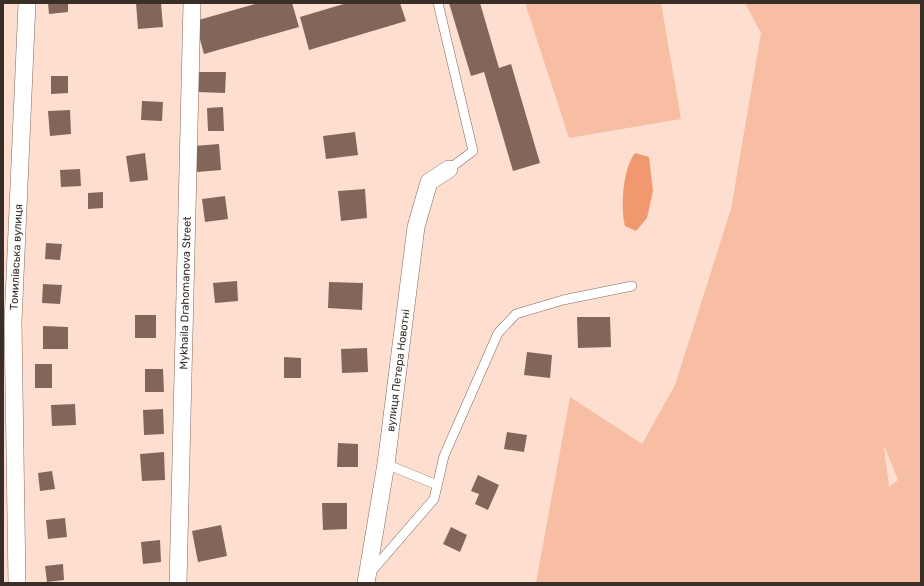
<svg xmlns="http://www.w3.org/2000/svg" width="924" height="586" font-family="Rubik,sans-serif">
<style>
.green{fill:#f8bea3;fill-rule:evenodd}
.water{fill:#f2986f}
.building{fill:#82665a}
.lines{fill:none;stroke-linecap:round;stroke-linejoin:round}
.service-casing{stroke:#85695d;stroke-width:10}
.minor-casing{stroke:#85695d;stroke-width:18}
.service{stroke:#fff;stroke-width:9}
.minor{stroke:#fff;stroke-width:17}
.labels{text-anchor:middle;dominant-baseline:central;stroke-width:4;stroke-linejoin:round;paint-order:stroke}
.street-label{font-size:11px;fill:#3a2e28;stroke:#fedecf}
</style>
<rect width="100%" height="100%" fill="#fedecf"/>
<g class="green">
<polygon points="525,3 661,3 681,119 569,138"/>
<path d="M 745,3 L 921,3 L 921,583 L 536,583 L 570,397 L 642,444 L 675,385 L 731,209 L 761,33 ZM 885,448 L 898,480 L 889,487 L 884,448 Z"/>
</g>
<path class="water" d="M 635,153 L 649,157 L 653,191 L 647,218 L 636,231 L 625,226 C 620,207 623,168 635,153 Z"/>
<g class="building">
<polygon points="48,3 68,3 68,12 49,14"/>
<polygon points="136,3 161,3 163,27 138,29"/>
<polygon points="259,3 292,3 299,27 204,54 195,21"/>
<polygon points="347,3 400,3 406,21 309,50 300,17"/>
<polygon points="449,3 480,3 499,68 511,64 540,163 513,171 484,72 471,76"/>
<polygon points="197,72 226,72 225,93 197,92"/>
<polygon points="51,76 68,76 68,93 51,94"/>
<polygon points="142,101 163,102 162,121 141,120"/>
<polygon points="223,107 224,131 208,131 207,108"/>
<polygon points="70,110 71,134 50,136 48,111"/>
<polygon points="355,132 358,155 326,159 323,136"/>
<polygon points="219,144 221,170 197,172 194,146"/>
<polygon points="145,153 148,180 130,182 126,156"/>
<polygon points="80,169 81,186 61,187 60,170"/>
<polygon points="365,189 367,218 341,221 338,191"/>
<polygon points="103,192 103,208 88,209 88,193"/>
<polygon points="225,196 228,219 205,222 202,199"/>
<polygon points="46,243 62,244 60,260 45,259"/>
<polygon points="237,281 238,301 215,303 213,283"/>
<polygon points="329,282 363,283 362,310 328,308"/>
<polygon points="43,284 62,285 60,304 42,303"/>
<rect x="135" y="315" width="21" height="23"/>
<polygon points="577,317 610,317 611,347 578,348"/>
<polygon points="43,326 68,327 68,349 43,349"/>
<polygon points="367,348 368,372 342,373 341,349"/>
<polygon points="527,352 552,355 550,378 524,375"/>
<polygon points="284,357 301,358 301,378 284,378"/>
<rect x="35" y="364" width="17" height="24"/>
<polygon points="145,369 163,369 164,392 145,392"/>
<polygon points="75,404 76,425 52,426 51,405"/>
<polygon points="163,409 164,434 144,435 143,410"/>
<polygon points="507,432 527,435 524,452 504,449"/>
<polygon points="338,443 358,444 358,467 337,467"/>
<polygon points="164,452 165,480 142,481 140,454"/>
<polygon points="52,471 55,489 40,491 38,473"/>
<polygon points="478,475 499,485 488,510 475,504 479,494 471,491"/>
<polygon points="322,503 347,503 347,529 323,530"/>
<polygon points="65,518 67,537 48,539 46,520"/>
<polygon points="221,525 227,556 198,562 192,531"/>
<polygon points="451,527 467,535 460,552 443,544"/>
<polygon points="160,540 161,562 143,564 141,542"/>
<polygon points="63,564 64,580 47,582 45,566"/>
</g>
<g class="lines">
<defs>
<g id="service">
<polyline points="438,3 473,151 449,169"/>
<polyline points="386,464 437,485"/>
<polyline points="370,573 434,499 444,456 498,333 516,314 563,300 632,286"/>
</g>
<g id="minor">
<path id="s1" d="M 17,583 L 13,322 L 27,3"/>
<path id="s2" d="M 178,583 L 192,3"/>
<path id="s3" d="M 366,583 L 386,464 L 416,227 L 429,182 L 449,169"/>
</g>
</defs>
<use href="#service" class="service-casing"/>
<use href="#minor" class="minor-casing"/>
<use href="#service" class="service"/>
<use href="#minor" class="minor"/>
</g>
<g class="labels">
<g class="street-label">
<text stroke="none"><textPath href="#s1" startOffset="326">Томилівська вулиця</textPath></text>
<text stroke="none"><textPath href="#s2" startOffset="290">Mykhaila Drahomanova Street</textPath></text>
<text stroke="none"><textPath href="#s3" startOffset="215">вулиця Петера Новотні</textPath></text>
</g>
</g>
<rect width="924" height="586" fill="none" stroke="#3a2e28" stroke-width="8"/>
</svg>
